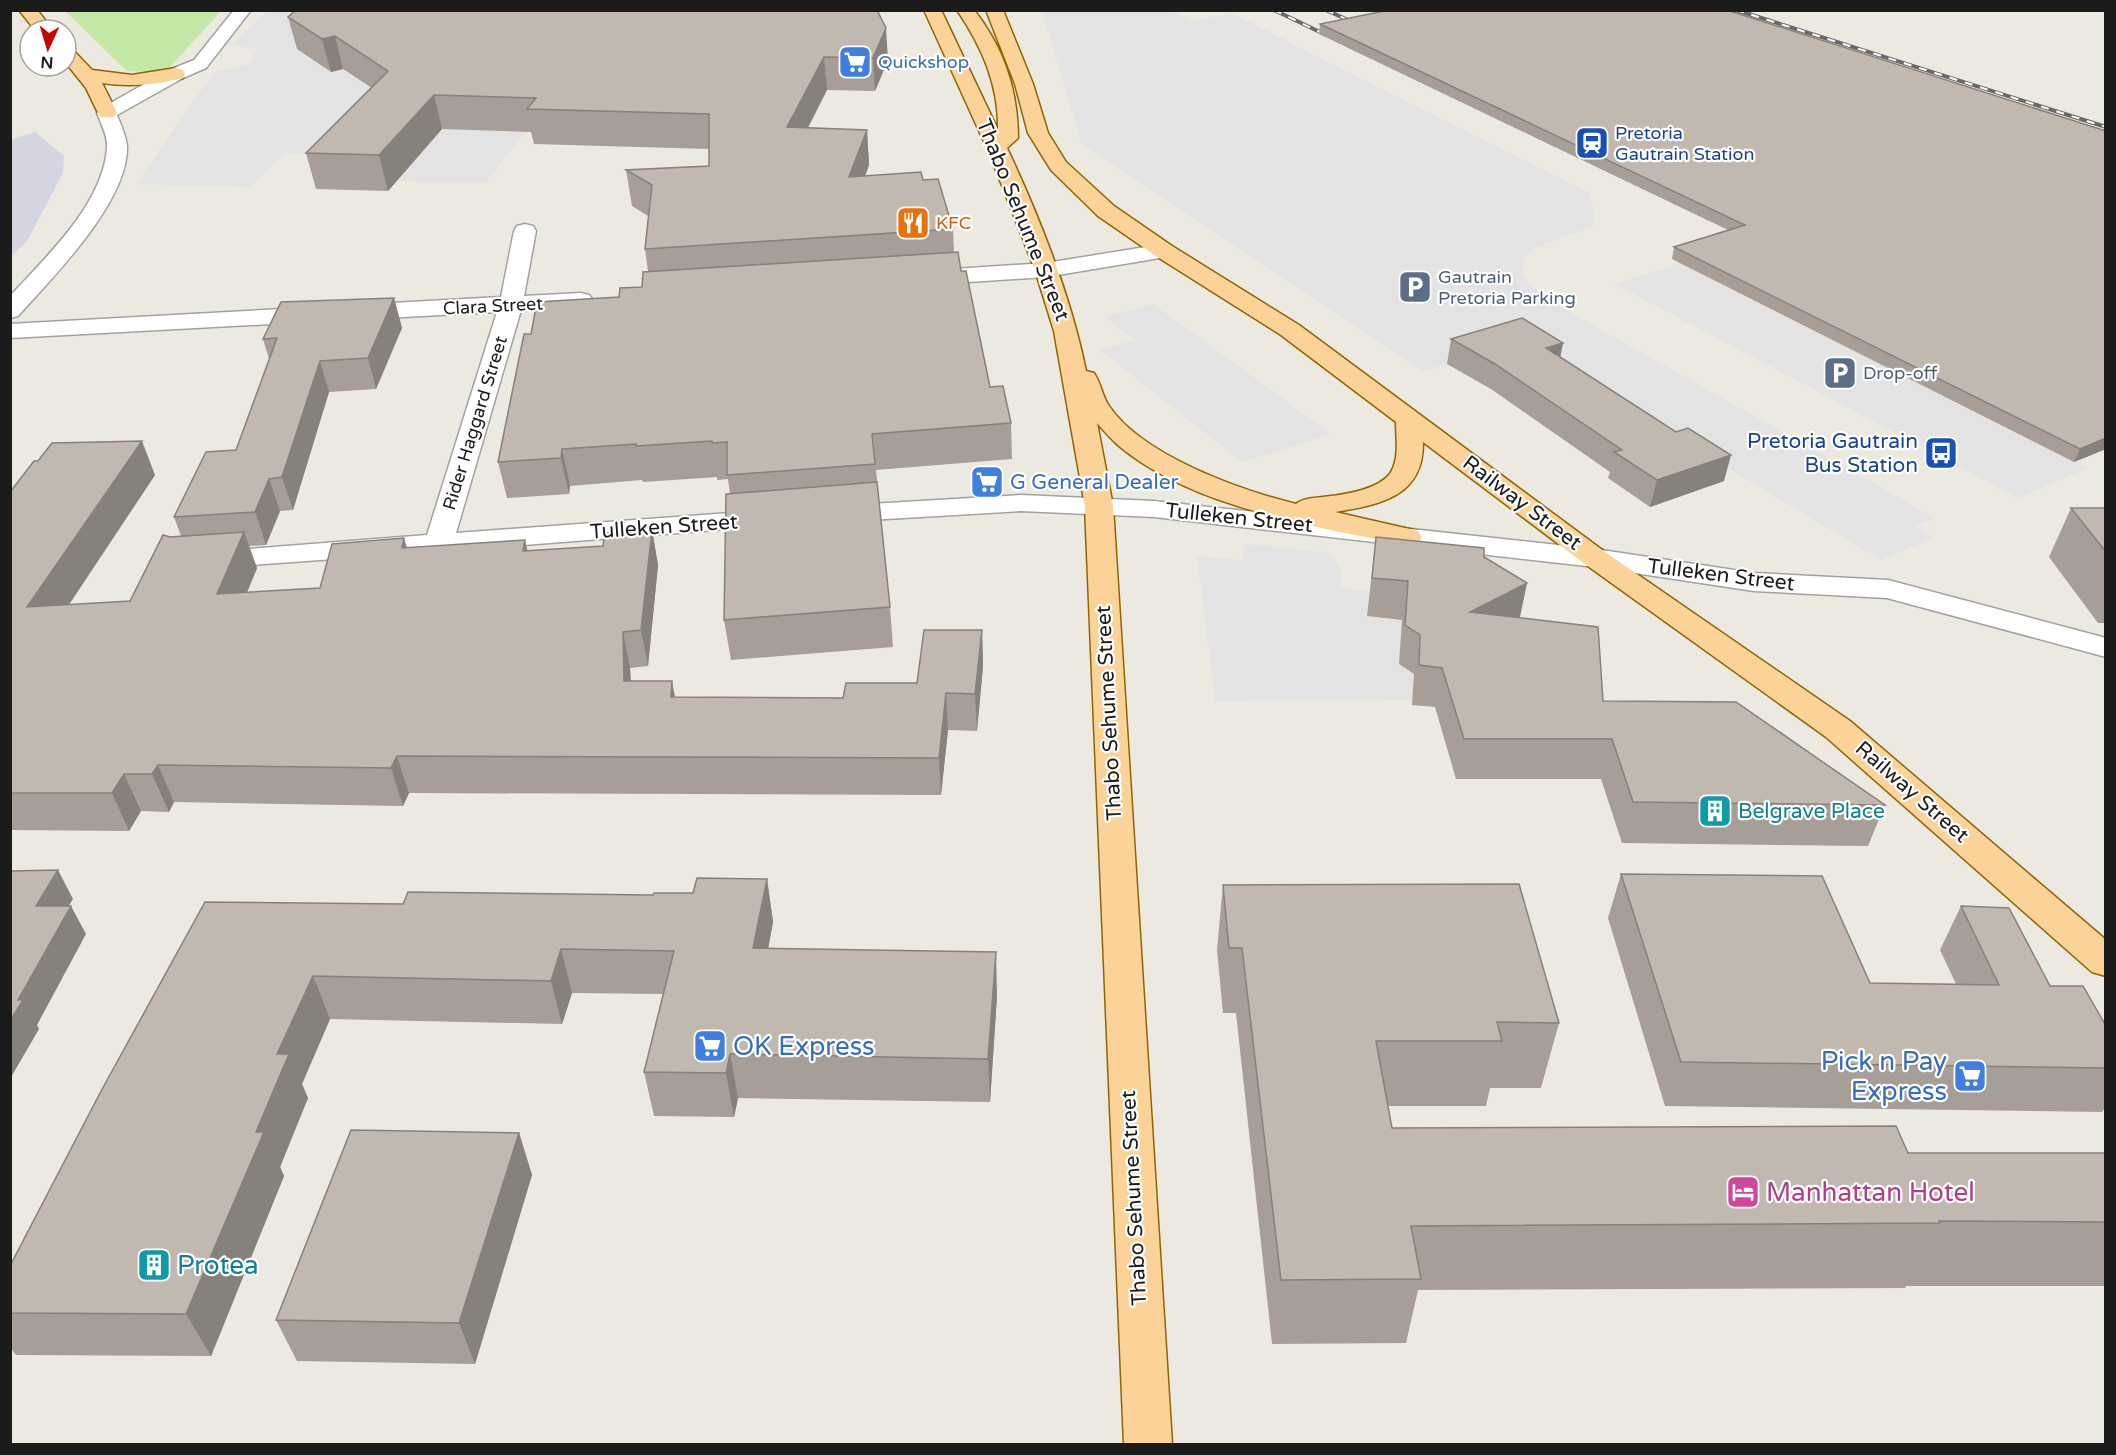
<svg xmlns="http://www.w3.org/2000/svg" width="2116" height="1455" font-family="'Varela Round',sans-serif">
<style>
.grass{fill:#c4e8a5}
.parking{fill:#e3e3e3}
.plaza{fill:#d5d4e2}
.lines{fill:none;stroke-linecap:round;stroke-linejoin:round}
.minor-casing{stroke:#a2a2a2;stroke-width:3}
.major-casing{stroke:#906501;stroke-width:3}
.minor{fill:#fff;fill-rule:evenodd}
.major{fill:#fbd297;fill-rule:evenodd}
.rail-casing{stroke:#696969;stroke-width:4}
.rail{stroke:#fff;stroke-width:2;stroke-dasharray:8;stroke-linecap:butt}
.wall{fill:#a69e97}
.shaded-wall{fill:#87817b}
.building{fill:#c1b8b0;stroke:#87817b;stroke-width:1.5}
.labels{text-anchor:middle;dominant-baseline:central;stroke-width:4.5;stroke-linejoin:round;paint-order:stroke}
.far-shop-label{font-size:18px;fill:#366cbe;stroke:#fff;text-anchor:start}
.far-transit-label{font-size:18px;fill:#164399;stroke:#fff;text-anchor:start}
.far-food-label{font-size:18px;fill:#c56008;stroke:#fff;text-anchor:start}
.far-service-label{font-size:18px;fill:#4e5e75;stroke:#fff;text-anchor:start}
.far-street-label{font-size:18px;fill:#1b1b1b;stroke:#fff}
.street-label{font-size:21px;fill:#1b1b1b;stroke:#fff}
.transit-label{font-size:21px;fill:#164399;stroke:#fff;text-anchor:end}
.shop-label{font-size:21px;fill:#366cbe;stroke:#fff;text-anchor:start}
.culture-label{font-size:21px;fill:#0d838f;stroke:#fff;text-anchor:start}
.near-shop-label{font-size:26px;fill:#366cbe;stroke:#fff;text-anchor:start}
.near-hotel-label{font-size:26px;fill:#b23c85;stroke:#fff;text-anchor:start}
.near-culture-label{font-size:26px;fill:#0d838f;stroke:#fff;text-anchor:start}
</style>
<rect width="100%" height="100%" fill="#ece9e0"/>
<polygon class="grass" points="65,11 221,11 170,67 148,72 127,71"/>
<g class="parking">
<polygon points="266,11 336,11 330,72 343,69 365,83 376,81 349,155 285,153 251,187 136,184 214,72 248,65 258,48 242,47 234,44"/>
<polygon points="1042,11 1172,11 1193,21 1231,13 1591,194 1594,226 1536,247 1524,258 1522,276 1545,298 1935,518 1915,526 1934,537 1881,560 1517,342 1424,371 1082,145"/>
<polygon points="475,92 540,114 485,183 397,181"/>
<polygon points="1681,263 2087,468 2018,498 1615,284"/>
<polygon points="1153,304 1215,349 1331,434 1242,462 1100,350 1135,340 1105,317"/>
<polygon points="1245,544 1331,553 1342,572 1340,588 1369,591 1367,616 1405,621 1414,674 1412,700 1215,701 1197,556 1242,560"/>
</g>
<polygon class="plaza" points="35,132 64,156 63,173 27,241 11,256 11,140"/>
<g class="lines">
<defs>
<g id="minor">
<path d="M 234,10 L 251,10 L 206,68 L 183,78 L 117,115 C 121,125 126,136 127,146 C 129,201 53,277 18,316 L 10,318 L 10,296 C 46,257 103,204 107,148 C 108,136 101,124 97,113 L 100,109 L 169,70 L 194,60 Z"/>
<polygon points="525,224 533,226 536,231 524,296 581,293 589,295 593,300 589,305 581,307 521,310 456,533 770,510 780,513 784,519 780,525 449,551 438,554 431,552 208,568 198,565 193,559 198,553 427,535 497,312 10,338 10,324 501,297 514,231 517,226"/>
<polygon points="1164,244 1172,246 1175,251 1172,256 1046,277 923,285 915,283 911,278 915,273 923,271 1046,263"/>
<polygon points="1021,495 1154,501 1595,549 1754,573 1888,580 2106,638 2106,657 1887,598 1754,591 1595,567 1154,517 1021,511 836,522 826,520 822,514 826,508 836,506"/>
</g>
<g id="major">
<polygon points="19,10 37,10 53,30 35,30"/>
<path d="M 924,10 L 941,10 L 998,130 C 999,85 982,47 957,10 L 974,10 C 1004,48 1018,91 1018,138 L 1007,148 C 1039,216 1071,297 1086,371 L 1094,373 C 1101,383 1102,396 1109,406 C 1143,456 1240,490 1296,504 C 1303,498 1314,498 1323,497 C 1342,495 1385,490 1393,468 C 1399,454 1396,437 1396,422 L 1281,335 L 1156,256 L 1098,216 L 1051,170 L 1028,133 L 1015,84 L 986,10 L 1003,10 L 1033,84 L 1048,133 L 1066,162 L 1114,206 L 1172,246 L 1299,325 L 1605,552 L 1850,721 L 2106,940 L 2106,976 L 2092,972 L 1826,737 L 1585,564 L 1423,442 C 1424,497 1379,505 1335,512 L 1418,531 L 1422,537 L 1418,543 L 1408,546 C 1314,525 1195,509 1119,446 C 1111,439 1104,431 1097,423 L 1113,506 L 1172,1444 L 1124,1444 L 1085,506 L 1054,331 L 1035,270 L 990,155 Z"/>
<path d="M 66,48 L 72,49 L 92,70 L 132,75 L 176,68 L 183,70 L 185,74 L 183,78 C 155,85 130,87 102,83 L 117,113 L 114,117 L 100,117 L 86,88 L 66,63 Z"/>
</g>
</defs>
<use href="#minor" class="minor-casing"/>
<use href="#major" class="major-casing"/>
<use href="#minor" class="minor"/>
<use href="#major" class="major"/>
<defs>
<g id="rail">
<polyline points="1274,10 1322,33"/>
<polyline points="1326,10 1359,25"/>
<polyline points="1736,10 2106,127"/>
</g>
</defs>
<use href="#rail" class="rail-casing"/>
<use href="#rail" class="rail"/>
</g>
<g class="wall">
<polygon points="877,10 888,60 875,91 827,90 808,128 867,130 869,165 865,176 923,180 953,229 954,252 961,271 990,387 1011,423 1012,459 876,470 890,607 893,647 731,660 724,620 730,494 728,479 717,480 717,477 643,482 642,480 570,486 569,494 507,498 498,462 531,334 642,287 648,271 645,249 648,216 632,206 626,170 709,166 709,149 534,144 531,132 442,129 388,191 316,189 306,153 372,88 343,69 331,72 297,49 288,17"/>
<polygon points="1320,24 2106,131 2106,449 2074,462 1672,259 1674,247 1728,230 1319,34"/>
<polygon points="394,298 402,328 376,389 329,392 293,510 280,511 266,545 249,546 257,568 247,593 320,588 407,547 528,551 603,546 652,530 658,565 648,666 630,668 631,681 675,697 843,698 917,683 982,630 983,666 977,731 948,730 941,795 409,793 403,806 174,802 169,812 141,811 129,831 10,830 10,492 155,475 69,605 130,601 170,537 181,536 174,517 236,450 269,359 263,339"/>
<polygon points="1451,339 1563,343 1560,358 1724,481 1650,507 1608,478 1610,472 1491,389 1447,364"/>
<polygon points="2071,508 2106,508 2106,623 2098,623 2049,557"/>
<polygon points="1376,537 1484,557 1527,583 1519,618 1603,701 1885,805 1868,846 1622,843 1601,779 1456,779 1435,707 1412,705 1414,674 1399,664 1402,620 1367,616"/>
<polygon points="1621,874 1870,983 1956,984 1940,950 1961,906 2050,986 2106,1026 2106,1107 2102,1112 1665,1106 1608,918"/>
<polygon points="767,879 773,922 768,949 997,996 990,1102 738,1098 734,1117 654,1116 644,1072 663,994 572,993 562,1024 330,1019 302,1084 308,1098 280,1167 284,1176 211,1356 16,1355 10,1347 10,1266 100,1093 403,904 653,895 693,893"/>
<polygon points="1223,885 1559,1023 1541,1088 1490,1088 1486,1106 1388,1106 1392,1128 1908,1153 2106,1153 2106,1286 1906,1286 1905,1288 1418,1290 1406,1343 1272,1344 1236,1013 1223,1013 1217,950"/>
<polygon points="519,1133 532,1175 475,1364 297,1361 276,1320"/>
</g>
<g class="shaded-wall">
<polygon points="886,28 888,60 875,91 873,58"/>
<polygon points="335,36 343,69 331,72 322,39"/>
<polygon points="824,57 827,90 790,162 787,127"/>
<polygon points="434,95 442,129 388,191 379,155"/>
<polygon points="867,130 869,165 852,213 849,177"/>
<polygon points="394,298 402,328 376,389 368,358"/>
<polygon points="1563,343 1558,368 1546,348"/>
<polygon points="320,361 329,392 293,510 282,477"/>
<polygon points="2106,438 2106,449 2074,462 2080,449"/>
<polygon points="142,441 155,475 43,643 27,607"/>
<polygon points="562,449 570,486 569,494 561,458"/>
<polygon points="1731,455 1724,481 1650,507 1657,480"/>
<polygon points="269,479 280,511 266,545 255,512"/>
<polygon points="652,530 658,565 648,666 641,630"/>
<polygon points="244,532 257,568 231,630 217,594"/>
<polygon points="404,538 415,573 402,548"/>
<polygon points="525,540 533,575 523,551"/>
<polygon points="1527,583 1519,622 1470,612"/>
<polygon points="982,630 983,666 977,731 975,694"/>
<polygon points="623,632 630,668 632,718 624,681"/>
<polygon points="672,681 679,718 671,697"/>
<polygon points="946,693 948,730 941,795 939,758"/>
<polygon points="397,756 409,793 403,806 391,768"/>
<polygon points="158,765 174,802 169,812 152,774"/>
<polygon points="124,774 141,811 129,831 112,793"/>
<polygon points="58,870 73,899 51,935 36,906"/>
<polygon points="767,879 773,922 760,992 753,948"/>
<polygon points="71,906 86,934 37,1025 39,1029 10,1079 10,1021 18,1000"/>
<polygon points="561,949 572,993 562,1024 551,981"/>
<polygon points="996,952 997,996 990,1102 988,1059"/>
<polygon points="313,976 330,1019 302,1084 308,1098 280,1167 284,1176 211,1356 186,1314 256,1132 277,1054"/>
<polygon points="730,1054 738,1098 734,1117 726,1073"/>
<polygon points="519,1133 532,1175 475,1364 459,1323"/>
</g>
<g class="building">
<polygon points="296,10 877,10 886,28 873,58 824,57 787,127 867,130 849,177 921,172 923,180 938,179 953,229 645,249 652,185 626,170 709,166 709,114 527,109 536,98 434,95 379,155 306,153 388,71 335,36 322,39 288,17"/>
<polygon points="1389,10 1727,10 2106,131 2106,438 2080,449 1674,247 1745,225 1320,24"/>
<polygon points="958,252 961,271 966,271 990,387 1003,386 1011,423 872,434 875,464 727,475 727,442 712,443 712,441 636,446 636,444 562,449 561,458 498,462 524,334 531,334 537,302 619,297 620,288 642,287 643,272"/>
<polygon points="394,298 368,358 320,361 282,477 269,479 255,512 174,517 206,452 236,450 277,338 263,339 281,302"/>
<polygon points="1522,318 1563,343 1546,348 1676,432 1688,428 1731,455 1657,480 1614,452 1622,450 1495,364 1451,339"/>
<polygon points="142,441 27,607 130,601 163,535 170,537 244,532 217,594 320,588 332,544 404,538 402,548 525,540 523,551 603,546 605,533 652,530 641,630 623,632 624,681 672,681 671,697 843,698 846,683 917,683 924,630 982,630 975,694 946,693 939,758 397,756 391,768 158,765 152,774 124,774 112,793 10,793 10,492 34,461 38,461 52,443"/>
<polygon points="877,482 890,607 724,620 726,494"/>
<polygon points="2071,508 2106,508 2106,552"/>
<polygon points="1376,537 1484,548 1484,557 1527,583 1470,612 1598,627 1603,701 1736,702 1885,805 1633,802 1612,739 1464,739 1442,668 1419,665 1420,635 1405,625 1408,581 1372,578"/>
<polygon points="58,870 36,906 71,906 18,1000 23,1000 10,1021 10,871"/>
<polygon points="1621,874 1822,876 1870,983 1999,985 1961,906 2009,908 2050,986 2083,986 2106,1026 2106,1068 1681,1062"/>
<polygon points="697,878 767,879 753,948 996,952 988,1059 730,1054 726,1073 644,1072 674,951 561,949 551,981 313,976 277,1054 289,1054 256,1132 264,1132 186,1314 10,1313 10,1266 100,1093 205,902 403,904 408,892 653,895 654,893 693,893"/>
<polygon points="1519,884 1559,1023 1497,1022 1502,1041 1376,1041 1392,1128 1896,1126 1908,1153 2106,1153 2106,1222 1939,1221 1940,1223 1411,1226 1421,1279 1281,1280 1242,948 1229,948 1223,885"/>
<polygon points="351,1130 519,1133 459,1323 276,1320"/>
</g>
<defs>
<symbol id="supermarket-square" viewBox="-11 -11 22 22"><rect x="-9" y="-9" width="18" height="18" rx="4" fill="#3f7fe0" stroke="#fff"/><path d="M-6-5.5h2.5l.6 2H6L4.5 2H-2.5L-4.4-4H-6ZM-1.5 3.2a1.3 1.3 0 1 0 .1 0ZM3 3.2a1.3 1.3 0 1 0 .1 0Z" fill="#fff"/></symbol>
<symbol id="station-square" viewBox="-11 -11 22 22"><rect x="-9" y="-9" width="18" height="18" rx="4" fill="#1a4fb4" stroke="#fff"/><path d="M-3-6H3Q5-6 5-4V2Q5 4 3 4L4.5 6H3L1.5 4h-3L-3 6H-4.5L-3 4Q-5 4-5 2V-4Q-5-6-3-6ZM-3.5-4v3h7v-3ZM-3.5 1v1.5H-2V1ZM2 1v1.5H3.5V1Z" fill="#fff"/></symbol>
<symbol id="restaurant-square" viewBox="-11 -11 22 22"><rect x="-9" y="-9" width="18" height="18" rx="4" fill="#e8710a" stroke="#fff"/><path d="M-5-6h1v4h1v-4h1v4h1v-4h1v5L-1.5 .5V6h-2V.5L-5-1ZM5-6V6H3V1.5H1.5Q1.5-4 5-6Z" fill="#fff"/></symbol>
<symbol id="parking-square" viewBox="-11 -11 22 22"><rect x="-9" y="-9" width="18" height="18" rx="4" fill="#5c6f8a" stroke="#fff"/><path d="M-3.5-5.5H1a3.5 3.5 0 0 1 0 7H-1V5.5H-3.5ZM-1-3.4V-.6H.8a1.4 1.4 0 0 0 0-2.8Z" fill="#fff"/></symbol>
<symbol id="bus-square" viewBox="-11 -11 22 22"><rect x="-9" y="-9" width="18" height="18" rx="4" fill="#1a4fb4" stroke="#fff"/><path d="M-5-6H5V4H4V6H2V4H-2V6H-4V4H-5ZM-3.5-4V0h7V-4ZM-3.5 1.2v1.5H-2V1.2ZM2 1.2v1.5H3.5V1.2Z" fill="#fff"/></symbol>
<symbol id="building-square" viewBox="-11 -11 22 22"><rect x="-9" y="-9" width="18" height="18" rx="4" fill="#0f9aa8" stroke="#fff"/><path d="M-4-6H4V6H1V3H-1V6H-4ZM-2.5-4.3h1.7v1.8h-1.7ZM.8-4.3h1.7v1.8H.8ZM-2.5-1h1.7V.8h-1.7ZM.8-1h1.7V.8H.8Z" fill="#fff"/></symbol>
<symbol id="hotel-square" viewBox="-11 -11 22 22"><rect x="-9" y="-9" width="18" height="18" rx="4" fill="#d1479c" stroke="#fff"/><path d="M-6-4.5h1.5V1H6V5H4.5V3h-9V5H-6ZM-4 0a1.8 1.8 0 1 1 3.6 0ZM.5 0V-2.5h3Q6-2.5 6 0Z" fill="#fff"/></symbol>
</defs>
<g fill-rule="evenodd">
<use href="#supermarket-square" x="836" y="43" width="38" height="38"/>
<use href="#station-square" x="1573" y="124" width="38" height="38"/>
<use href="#restaurant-square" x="894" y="204" width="38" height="38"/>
<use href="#parking-square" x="1396" y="268" width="38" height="38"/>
<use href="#parking-square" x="1821" y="354" width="38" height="38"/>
<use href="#bus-square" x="1922" y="434" width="38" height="38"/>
<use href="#supermarket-square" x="968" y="463" width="38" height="38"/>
<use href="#building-square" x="1696" y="792" width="38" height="38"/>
<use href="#supermarket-square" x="691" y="1027" width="38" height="38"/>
<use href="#supermarket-square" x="1951" y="1057" width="38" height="38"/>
<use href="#hotel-square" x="1724" y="1173" width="38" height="38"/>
<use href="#building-square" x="135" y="1246" width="38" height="38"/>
</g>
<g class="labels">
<g class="far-shop-label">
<text x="878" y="62">Quickshop</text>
</g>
<g class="far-transit-label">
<text x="1615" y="133">Pretoria<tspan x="1615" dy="21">Gautrain Station</tspan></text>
</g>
<g class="far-food-label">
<text x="936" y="223">KFC</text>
</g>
<g class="far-service-label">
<text x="1438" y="277">Gautrain<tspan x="1438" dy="21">Pretoria Parking</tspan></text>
<text x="1863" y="373">Drop-off</text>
</g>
<g class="far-street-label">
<text transform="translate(493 306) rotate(-3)">Clara Street</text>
<text transform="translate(475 423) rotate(-73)">Rider Haggard Street</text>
</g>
<g class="street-label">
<text transform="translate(1023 220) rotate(68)">Thabo Sehume Street</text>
<text transform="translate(1522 503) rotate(37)">Railway Street</text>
<text transform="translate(1239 518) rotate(6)">Tulleken Street</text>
<text transform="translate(664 527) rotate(-4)">Tulleken Street</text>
<text transform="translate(1721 575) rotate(7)">Tulleken Street</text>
<text transform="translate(1109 713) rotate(-93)">Thabo Sehume Street</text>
<text transform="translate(1912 792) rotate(41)">Railway Street</text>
<text transform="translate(1134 1198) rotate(-93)">Thabo Sehume Street</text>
</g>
<g class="transit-label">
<text x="1918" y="441">Pretoria Gautrain<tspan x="1918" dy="24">Bus Station</tspan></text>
</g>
<g class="shop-label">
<text x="1010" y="482">G General Dealer</text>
</g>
<g class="culture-label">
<text x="1738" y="811">Belgrave Place</text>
</g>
<g class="near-shop-label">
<text x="733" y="1046">OK Express</text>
<text x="1947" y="1061" text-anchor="end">Pick n Pay<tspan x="1947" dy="30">Express</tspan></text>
</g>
<g class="near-hotel-label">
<text x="1766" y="1192">Manhattan Hotel</text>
</g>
<g class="near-culture-label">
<text x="177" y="1265">Protea</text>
</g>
</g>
<rect width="2116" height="1455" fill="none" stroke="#1b1b1b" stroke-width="24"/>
<g transform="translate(48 48) rotate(184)"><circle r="28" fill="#ffffff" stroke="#a4a4a4" stroke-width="1.5"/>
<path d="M0-4.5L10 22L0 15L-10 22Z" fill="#c40701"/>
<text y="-9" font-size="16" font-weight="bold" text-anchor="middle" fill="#1b1b1b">N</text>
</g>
</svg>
